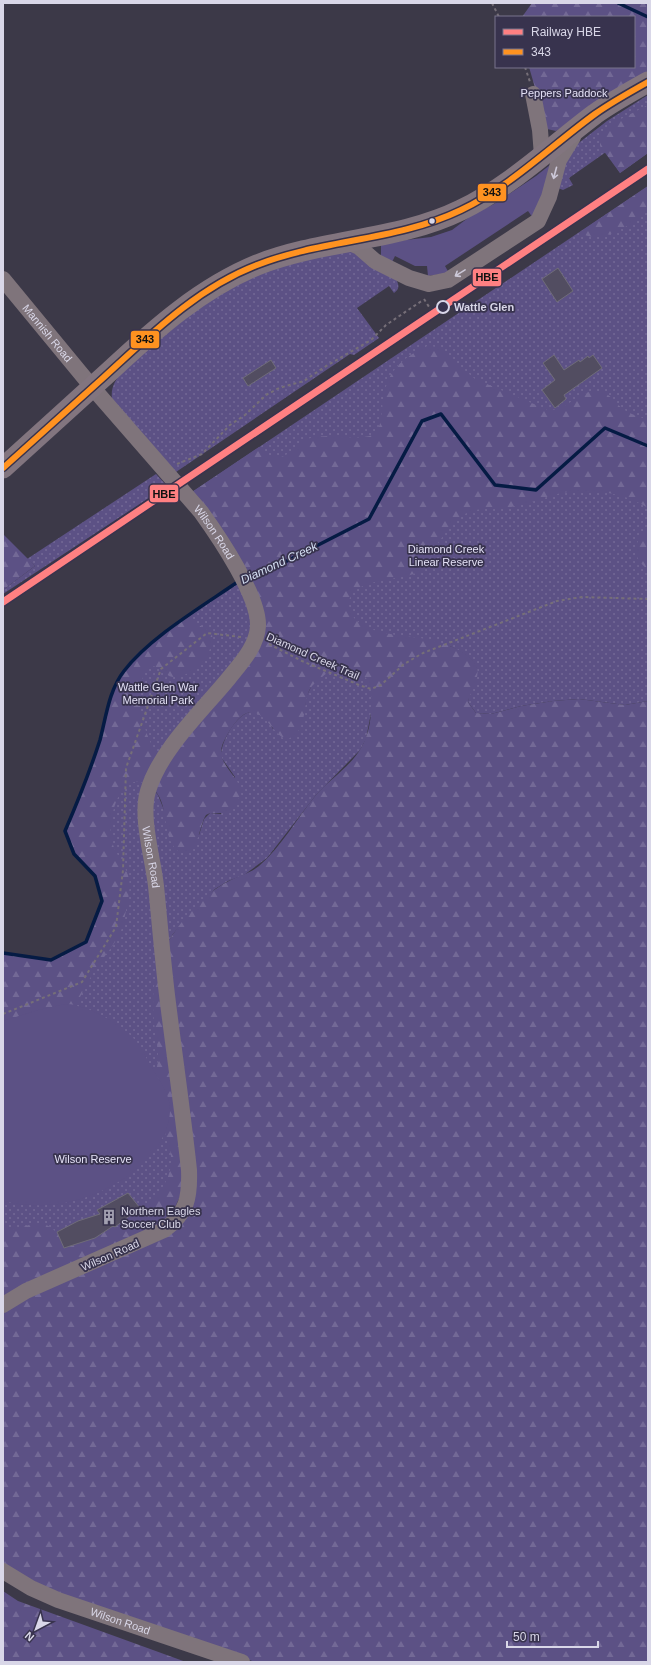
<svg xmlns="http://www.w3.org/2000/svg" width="651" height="1665" font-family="Helvetica,sans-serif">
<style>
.grass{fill:url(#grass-dots)}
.forest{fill:url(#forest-firs)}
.garden{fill:#5c5185}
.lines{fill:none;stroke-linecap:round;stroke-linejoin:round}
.stream{stroke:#051b44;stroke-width:3.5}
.building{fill:#524d61;stroke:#6f6c79}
.path{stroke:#766f78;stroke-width:2;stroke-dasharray:3 3;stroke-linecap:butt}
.minor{stroke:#7f747b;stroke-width:16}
.major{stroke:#82757f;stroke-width:21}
.bus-1-casing{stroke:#38334e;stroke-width:9}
.bus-1{stroke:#ff9220;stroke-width:6}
.rail-1-casing{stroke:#38334e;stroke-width:10}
.rail-1{stroke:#ff8082;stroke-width:7}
.oneway{stroke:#ccc8d8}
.bus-dot{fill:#d9d7e8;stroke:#38334e;stroke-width:1.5}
.stop-dot{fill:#38334e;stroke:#d9d7e8;stroke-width:2}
.labels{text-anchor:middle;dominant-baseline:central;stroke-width:3.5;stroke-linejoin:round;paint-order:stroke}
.park-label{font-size:11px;fill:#e4e1f6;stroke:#38334e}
.stop-label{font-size:11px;font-weight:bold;fill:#d9d7e8;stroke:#38334e;text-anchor:start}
.street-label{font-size:11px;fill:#d9d7e8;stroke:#38334e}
.poi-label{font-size:11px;fill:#d9d7e8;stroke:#38334e;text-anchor:start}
.water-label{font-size:12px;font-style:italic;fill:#d4dff2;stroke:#38334e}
.line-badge{stroke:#38334e;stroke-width:1.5}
.pale-badge-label{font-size:11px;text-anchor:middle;font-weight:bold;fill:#111}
</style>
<defs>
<pattern id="grass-dots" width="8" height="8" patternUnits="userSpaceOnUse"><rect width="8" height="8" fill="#5c5185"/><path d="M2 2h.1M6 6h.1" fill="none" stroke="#736996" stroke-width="1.8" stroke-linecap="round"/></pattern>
<pattern id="forest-firs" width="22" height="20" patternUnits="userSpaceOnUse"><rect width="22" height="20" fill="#5c5185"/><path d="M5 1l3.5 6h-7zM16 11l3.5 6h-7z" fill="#736996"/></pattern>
</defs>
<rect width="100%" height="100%" fill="#3c3948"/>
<g class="grass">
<polygon points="648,95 648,153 620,173 606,152 569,178 573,185 563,190 558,188 567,152 607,121"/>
<path d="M 648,186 L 648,701 L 625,705 L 579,699 L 553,701 L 521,706 L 491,714 L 476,713 L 468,702 C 469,693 473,686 476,678 C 482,661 461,652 450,646 L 371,713 L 366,739 L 360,750 L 316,795 L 267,858 L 244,875 L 228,881 L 215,889 L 196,907 L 173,934 L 166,945 L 151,824 L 153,789 L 158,795 L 164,810 L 199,835 L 204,819 L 210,813 L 221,814 L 235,777 L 221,757 C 220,744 235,715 250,712 C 261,709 269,721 273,729 L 305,706 L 306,697 L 311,687 L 263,631 L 192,492 Z"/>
<path d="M 350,250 L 396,279 C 399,285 400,289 394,293 L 389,286 L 357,308 L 379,338 L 354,355 L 350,354 L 176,472 L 112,399 C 109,378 131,364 145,352 C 171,330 196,308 225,290 C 263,268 308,260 350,250 Z"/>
<polygon points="156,474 167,486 3,594 3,590 35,566 27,559"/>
<polygon points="239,581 251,617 251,637 148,777 184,1159 158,1228 3,1263 3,953 51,960 86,942 102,901 95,876 74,854 65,831 85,786 100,738 109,701 123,672 144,648"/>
</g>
<g class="forest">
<polygon points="532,3 648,3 648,72 556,131 547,129 529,67 634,67 634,17 522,17"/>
<polygon points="648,105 648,153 620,173 600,146 600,138 617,121"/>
<path d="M 648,186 L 648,211 C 632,224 599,247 580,232 Z"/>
<path d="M 427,346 L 437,347 L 475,379 L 548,410 C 570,411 581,384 604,393 C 612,396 616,404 623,409 C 630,414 640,417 648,420 L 648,508 C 625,492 588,488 561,493 C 544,497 528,504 511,507 C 495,511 476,505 462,516 C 452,524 441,537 435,548 C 430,558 428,566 418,572 C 403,581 348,577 349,605 C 351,635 405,635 426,639 C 440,642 457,647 468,656 C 471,659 476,663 477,668 C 480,678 470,692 468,702 L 476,713 L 491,714 L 521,706 L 553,701 L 579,699 L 625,705 L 648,701 L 648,1662 L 255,1662 L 51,1590 L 3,1565 L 3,1311 L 185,1216 L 166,945 C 181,921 202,895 227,882 C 237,876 249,874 259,866 C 282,846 297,818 316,795 C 330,779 351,766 361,748 C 368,736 371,722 371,708 C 371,698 373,684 365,677 C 358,672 348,671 340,670 C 331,670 326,673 320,679 C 316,682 311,686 309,691 C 303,704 307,731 290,738 C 272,746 258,674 224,741 C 208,771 266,782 226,813 L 210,813 L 206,815 C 198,827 200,855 179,852 C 159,836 172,803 151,787 C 121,765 108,817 111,837 C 113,853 126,864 129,879 C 131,891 126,909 124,921 C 120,940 105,954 95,970 C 88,981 82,993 76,1005 L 65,1004 L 3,1021 L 3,953 L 51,960 L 86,942 L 102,901 L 95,876 L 74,854 L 65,831 C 78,801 91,771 100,739 C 107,717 110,693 122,673 C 136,649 165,633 187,617 C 195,626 206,625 212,635 C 216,652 190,679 173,677 C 164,676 160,666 152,666 C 129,679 143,741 160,756 L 263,631 L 192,492 L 259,447 L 265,454 L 278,458 C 293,455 300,439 315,437 C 334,434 354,441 373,435 C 381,428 381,420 382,409 C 385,375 396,361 427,346 Z"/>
<path d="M 648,525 L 648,570 C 629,554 635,543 648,525 Z"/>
<polygon points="3,534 35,566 3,590"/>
<path d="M 159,963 L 185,1186 L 169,1220 L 3,1299 L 3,1228 C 22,1235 36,1212 56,1232 C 60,1236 62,1243 65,1248 L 95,1238 L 113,1226 L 115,1227 C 139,1209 173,1192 171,1157 C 171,1149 164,1135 165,1130 C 169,1104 169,1096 155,1073 C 162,1056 155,1038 154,1021 C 152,1001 153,982 159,963 Z"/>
<polygon points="3,1591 18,1601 186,1662 3,1662"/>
</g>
<g class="garden">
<polygon points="555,161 533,218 528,211 445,266 449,273 428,276 427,266 415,266 395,256 391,264 381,257 381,243 431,237 452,230 472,215 494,204 536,176"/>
<path d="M 65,1004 C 87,1005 113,1020 130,1035 C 141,1044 147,1061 155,1073 C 162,1084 171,1097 170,1112 C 166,1159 111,1193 69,1202 C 48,1207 24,1206 3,1201 L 3,1021 L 38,1010 Z"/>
</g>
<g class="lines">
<g class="stream">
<polyline points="618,3 648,17"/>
<polyline points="246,577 283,563 369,519 422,421 441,414 495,485 536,490 605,428 648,446"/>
<path d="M 3,953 L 51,960 L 86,942 L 102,901 L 95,876 L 74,854 L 65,831 C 78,801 90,771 100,740 C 106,717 109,690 124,671 C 150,637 203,606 239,581"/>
</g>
</g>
<g class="building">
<polygon points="558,268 573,291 557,302 542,279"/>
<polygon points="554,355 564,370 579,360 580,362 588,356 589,358 593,355 602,368 564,395 566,399 555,408 542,390 555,380 543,363"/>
<polygon points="271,360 276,368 248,386 243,378"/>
<polygon points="128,1193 140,1208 115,1227 113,1226 95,1238 64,1248 57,1232 78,1221 100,1214 97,1210"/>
</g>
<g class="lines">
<g class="path">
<polyline points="492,3 499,17"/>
<polyline points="525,67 530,82"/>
<polyline points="424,299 431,310"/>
<polyline points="177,464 202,454 230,425 245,415 266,395 279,388 304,381 323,368 371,340 386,325 423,300"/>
<polyline points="269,644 302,661 359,685 371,689 381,685 404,664 423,653 557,601 582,597 648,599"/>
<polyline points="3,1014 82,982 116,927 123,870 126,768 161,669 207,633 241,637"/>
</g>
<g class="minor">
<polyline points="533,94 540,130 542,156"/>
<polyline points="345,241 359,247 375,261 409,278 429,284 448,280 538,221 549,197 559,160 573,137"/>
<path id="s1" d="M 3,279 L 92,387 L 201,512 C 219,537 259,596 258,626 C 257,646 241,663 229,678 C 202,711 160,750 148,791 C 140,817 153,858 156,886 C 160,925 163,964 168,1003 C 175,1059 183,1114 189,1170 C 190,1198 187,1213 164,1230 L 26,1291 L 3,1305"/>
<path id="s2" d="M 3,1571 L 31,1588 L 58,1600 L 242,1662"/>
</g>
<path class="major" d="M 3,468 C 39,435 75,403 111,370 C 155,329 201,288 257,265 C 323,239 398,241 461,210 C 511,186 551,147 595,114 C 612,102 630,92 648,82"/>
<defs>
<path id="bus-1" d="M 3,468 C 36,438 70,408 103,378 C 150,335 197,288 257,265 C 323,239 397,241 461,210 C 511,186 551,146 595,114 C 612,102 630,92 648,82"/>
</defs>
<use href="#bus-1" class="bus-1-casing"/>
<use href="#bus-1" class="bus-1"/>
<defs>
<polyline id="rail-1" points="3,602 648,169"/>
</defs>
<use href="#rail-1" class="rail-1-casing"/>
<use href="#rail-1" class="rail-1"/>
</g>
<defs><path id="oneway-shaft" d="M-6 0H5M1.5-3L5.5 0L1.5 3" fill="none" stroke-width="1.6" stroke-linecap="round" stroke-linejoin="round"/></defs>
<g class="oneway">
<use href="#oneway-shaft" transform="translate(555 173) rotate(105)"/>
<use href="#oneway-shaft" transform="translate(460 273) rotate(148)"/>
</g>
<defs>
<symbol id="building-bare" viewBox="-9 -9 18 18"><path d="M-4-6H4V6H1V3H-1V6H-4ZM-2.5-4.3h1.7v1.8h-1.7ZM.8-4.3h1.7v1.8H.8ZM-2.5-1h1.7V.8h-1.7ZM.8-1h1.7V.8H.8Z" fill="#a2a0b0" stroke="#38334e" stroke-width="2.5" paint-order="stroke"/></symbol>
</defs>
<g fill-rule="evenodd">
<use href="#building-bare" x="98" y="1206" width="22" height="22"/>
</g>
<circle class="bus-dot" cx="432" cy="221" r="3.5"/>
<circle class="stop-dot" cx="443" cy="307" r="6"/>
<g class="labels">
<g class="park-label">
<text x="564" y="93">Peppers Paddock</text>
<text x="446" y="549">Diamond Creek<tspan x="446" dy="13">Linear Reserve</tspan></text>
<text x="158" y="687">Wattle Glen War<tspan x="158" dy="13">Memorial Park</tspan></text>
<text x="93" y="1159">Wilson Reserve</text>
</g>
<g class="stop-label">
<text x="454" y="307">Wattle Glen</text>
</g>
<g class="street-label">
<text stroke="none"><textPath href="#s1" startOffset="70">Mannish Road</textPath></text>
<text stroke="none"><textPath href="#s1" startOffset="330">Wilson Road</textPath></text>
<text transform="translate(313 656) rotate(24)">Diamond Creek Trail</text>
<text stroke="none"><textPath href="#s1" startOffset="702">Wilson Road</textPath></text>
<text transform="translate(110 1255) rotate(-24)">Wilson Road</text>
<text stroke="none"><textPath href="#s2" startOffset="128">Wilson Road</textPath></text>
</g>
<g class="poi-label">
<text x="121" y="1211">Northern Eagles<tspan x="121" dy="13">Soccer Club</tspan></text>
</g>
<g class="water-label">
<text transform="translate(279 563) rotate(-25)">Diamond Creek</text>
</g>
</g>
<g class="line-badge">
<rect x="477" y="183" width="30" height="19" rx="4" fill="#ff9220"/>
<rect x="472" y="268" width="30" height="19" rx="4" fill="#ff8082"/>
<rect x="130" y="330" width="30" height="19" rx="4" fill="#ff9220"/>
<rect x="149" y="484" width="30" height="19" rx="4" fill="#ff8082"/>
</g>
<g class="pale-badge-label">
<text x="492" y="196">343</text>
<text x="487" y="281">HBE</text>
<text x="145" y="343">343</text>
<text x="164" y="498">HBE</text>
</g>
<rect width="651" height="1665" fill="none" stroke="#d9d7e8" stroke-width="8"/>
<rect x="495" y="16" width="140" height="52" fill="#38334e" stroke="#78758c"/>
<rect x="503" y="29" width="20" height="6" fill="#ff8082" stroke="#78758c"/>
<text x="531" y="36" font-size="12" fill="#d9d7e8">Railway HBE</text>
<rect x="503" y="49" width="20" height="6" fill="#ff9220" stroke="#78758c"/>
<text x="531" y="56" font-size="12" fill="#d9d7e8">343</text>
<g transform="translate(36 1629) rotate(221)" stroke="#38334e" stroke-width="3" paint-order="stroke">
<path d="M0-3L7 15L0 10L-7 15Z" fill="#d9d7e8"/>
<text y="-6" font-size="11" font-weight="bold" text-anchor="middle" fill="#d9d7e8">N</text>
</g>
<path d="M507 1641v6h91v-6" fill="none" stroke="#d9d7e8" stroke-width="2"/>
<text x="513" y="1641" font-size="12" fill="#d9d7e8" stroke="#38334e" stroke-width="3" paint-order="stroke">50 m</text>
</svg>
